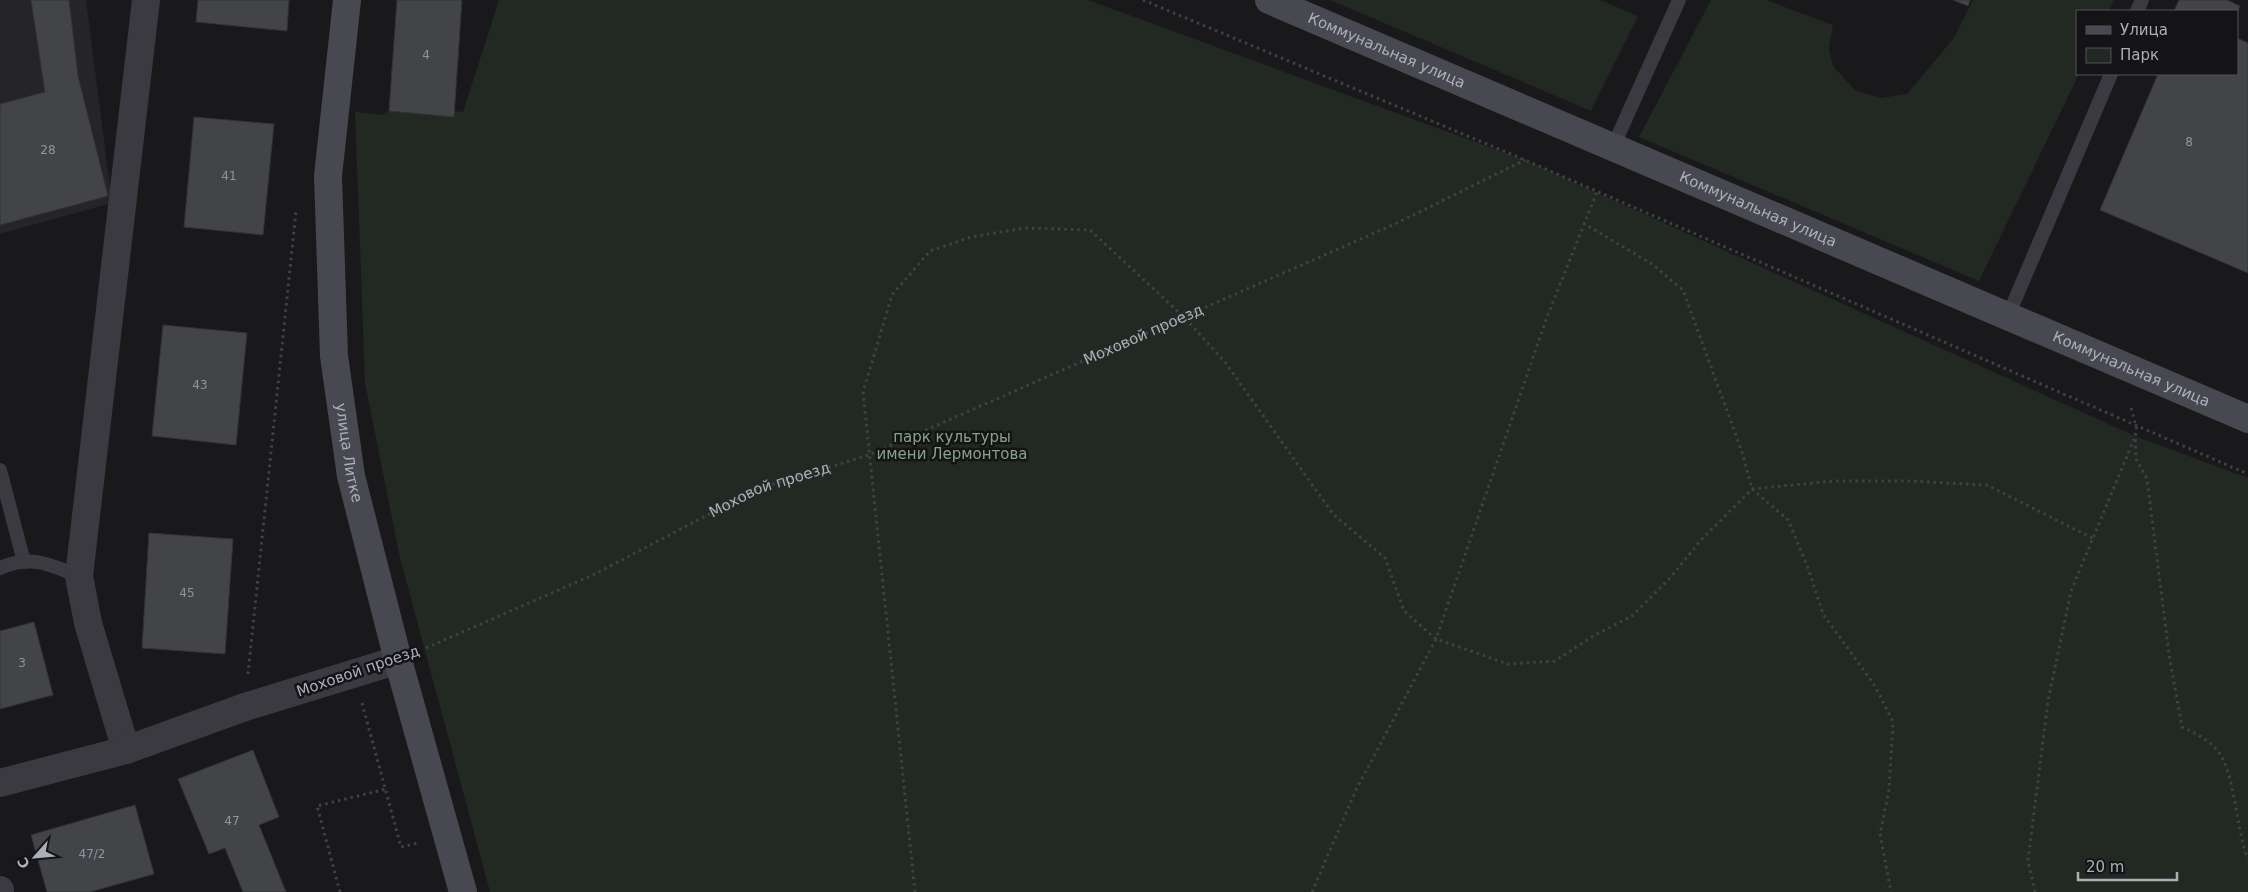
<svg xmlns="http://www.w3.org/2000/svg" width="2248" height="892" font-family="'DejaVu Sans',sans-serif">
<style>
.built{fill:#252528}
.green{fill:#212922}
.building{fill:#434448;stroke:#333337}
.lines{fill:none;stroke-linecap:round;stroke-linejoin:round}
.path{stroke:#404147;stroke-width:3;stroke-dasharray:2.5 4;stroke-linecap:butt}
.lane{stroke:#3a3a40;stroke-width:14}
.street{stroke:#3a3a40;stroke-width:28}
.secondary{stroke:#484950;stroke-width:28}
.labels{text-anchor:middle;dominant-baseline:central;stroke-width:5;stroke-linejoin:round;paint-order:stroke}
.number-label{font-size:12px;fill:#91949e}
.street-label{font-size:15px;fill:#abafba;stroke:#141416}
.park-label{font-size:15px;fill:#83a586;stroke:#141416}
</style>
<rect width="100%" height="100%" fill="#19191b"/>
<polygon class="built" points="0,0 86,0 112,203 0,234"/>
<g class="green">
<polygon points="499,0 1088,0 1525,160 2135,436 2248,478 2248,892 490,892 400,558 365,383 355,112 382,115 398,105 463,112"/>
<polygon points="1330,0 1600,0 1638,16 1591,111"/>
<polygon points="1711,0 1766,0 1833,25 1829,48 1833,66 1855,90 1880,98 1907,94 1954,38 1973,0 2114,0 2109,11 2077,11 2077,74 2079,74 1979,281 1639,137"/>
</g>
<g class="building">
<polygon points="31,0 69,0 78,76 108,196 0,225 0,104 45,92"/>
<polygon points="198,0 289,0 287,31 196,22"/>
<polygon points="397,0 462,0 454,117 389,111"/>
<polygon points="1953,0 1970,0 1968,6"/>
<polygon points="2179,0 2227,0 2240,6 2237,14 2237,11 2174,11"/>
<polygon points="2237,38 2248,43 2248,273 2100,210 2158,74 2237,74"/>
<polygon points="194,117 274,124 263,235 184,227"/>
<polygon points="163,325 247,333 236,445 152,436"/>
<polygon points="149,533 233,539 225,654 142,648"/>
<polygon points="34,622 53,695 0,709 0,631"/>
<polygon points="253,750 279,817 259,825 286,892 243,892 225,848 209,854 178,779"/>
<polygon points="135,805 154,874 90,892 47,892 31,835"/>
</g>
<g class="lines">
<g class="path">
<polyline points="1143,0 1525,160 2248,474"/>
<polyline points="1583,223 1652,264 1683,290 1742,452 1752,489 1788,520 1808,568 1823,614 1875,686 1893,722 1889,790 1880,834 1891,892"/>
<path d="M 2131,408 L 2137,430 L 2135,436 L 2136,459 L 2147,479 L 2169,654 L 2182,727 C 2195,733 2209,740 2218,751 C 2235,772 2236,830 2248,859"/>
<path id="s1" d="M 426,648 L 595,574 L 757,489 L 869,455 L 1395,224 L 1525,160"/>
<polyline points="248,674 296,211"/>
<polyline points="362,703 401,847 418,843"/>
<polyline points="340,892 317,806 386,789"/>
<polyline points="915,892 863,392 892,295 930,251 971,237 1025,228 1090,230 1184,317 1225,362 1333,514 1385,558 1404,611 1436,639 1508,664 1555,661 1593,636 1632,616 1670,578 1701,540 1752,489 1834,481 1909,481 1987,485 2094,539"/>
<polyline points="1312,892 1356,790 1436,639 1547,317 1597,192"/>
<polyline points="2035,892 2028,861 2048,701 2071,591 2134,439"/>
</g>
<g class="lane">
<polyline points="2137,11 2142,0"/>
<polyline points="1613,147 1679,0"/>
<polyline points="2008,316 2111,74"/>
<polyline points="0,470 24,562"/>
<path d="M 0,568 C 31,554 50,565 79,576"/>
</g>
<g class="street">
<polyline points="126,750 88,623 79,576 146,0"/>
<polyline points="0,783 126,750 245,707 398,660"/>
<polyline points="0,890 0,892"/>
</g>
<g class="secondary">
<path id="s2" d="M 347,0 L 328,176 L 334,356 L 351,476 L 398,660 L 463,892"/>
<path id="s3" d="M 1269,0 L 2248,419"/>
</g>
</g>
<g class="labels">
<g class="number-label">
<text x="426" y="55">4</text>
<text x="2189" y="142">8</text>
<text x="48" y="150">28</text>
<text x="229" y="176">41</text>
<text x="200" y="385">43</text>
<text x="187" y="593">45</text>
<text x="22" y="663">3</text>
<text x="232" y="821">47</text>
<text x="92" y="854">47/2</text>
</g>
<g class="street-label">
<text stroke="none"><textPath href="#s3" startOffset="128">Коммунальная улица</textPath></text>
<text stroke="none"><textPath href="#s3" startOffset="532">Коммунальная улица</textPath></text>
<text stroke="none"><textPath href="#s1" startOffset="784">Моховой проезд</textPath></text>
<text stroke="none"><textPath href="#s3" startOffset="938">Коммунальная улица</textPath></text>
<text stroke="none"><textPath href="#s2" startOffset="455">улица Литке</textPath></text>
<text stroke="none"><textPath href="#s1" startOffset="379">Моховой проезд</textPath></text>
<text transform="translate(358 671) rotate(-19)">Моховой проезд</text>
</g>
<g class="park-label">
<text x="952" y="437">парк культуры<tspan x="952" dy="17">имени Лермонтова</tspan></text>
</g>
</g>
<rect x="2076" y="10" width="162" height="65" fill="#141416" stroke="#505258"/>
<rect x="2086" y="26" width="25" height="8" fill="#484950" stroke="#505258"/>
<text x="2120" y="35" font-size="15" fill="#abafba">Улица</text>
<rect x="2086" y="48" width="25" height="15" fill="#212922" stroke="#505258"/>
<text x="2120" y="60" font-size="15" fill="#abafba">Парк</text>
<g transform="translate(35 857) rotate(243)" stroke="#141416" stroke-width="4" paint-order="stroke">
<path d="M0-4L9 19L0 12L-9 19Z" fill="#abafba"/>
<text y="-8" font-size="14" font-weight="bold" text-anchor="middle" fill="#abafba">С</text>
</g>
<path d="M2078 872v8h99v-8" fill="none" stroke="#abafba" stroke-width="2.5"/>
<text x="2086" y="872" font-size="15" fill="#abafba" stroke="#141416" stroke-width="4" paint-order="stroke">20 m</text>
</svg>
